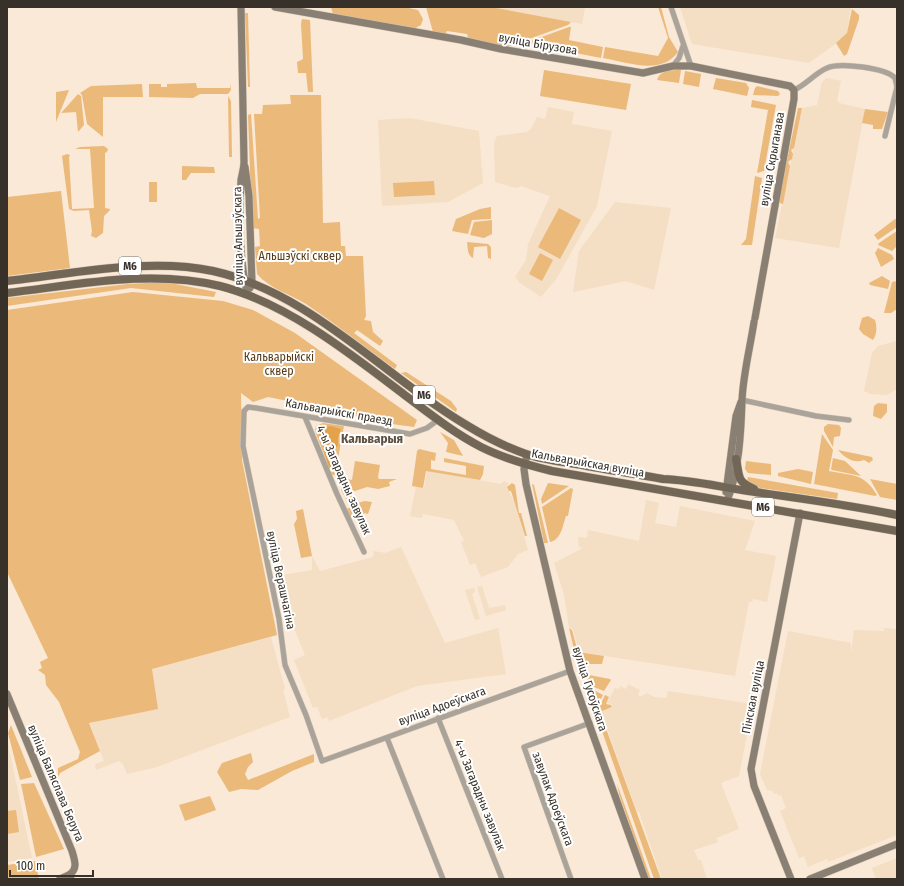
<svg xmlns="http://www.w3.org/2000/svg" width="904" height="886" font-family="'Fira Sans Condensed',sans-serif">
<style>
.built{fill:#f4dec4}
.green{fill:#ebb97a}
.forest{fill:#e4a34b}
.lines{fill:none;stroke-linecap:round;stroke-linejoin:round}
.street-casing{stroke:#d3c4b3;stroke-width:6}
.secondary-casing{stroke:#d3c4b3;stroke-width:8}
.primary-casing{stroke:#d3c4b3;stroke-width:9}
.street{stroke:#aaa39a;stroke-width:5}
.secondary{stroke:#897f73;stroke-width:7}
.primary{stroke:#726657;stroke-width:8}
.labels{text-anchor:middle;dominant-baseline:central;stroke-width:4;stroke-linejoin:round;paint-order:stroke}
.shield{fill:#fff;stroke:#736f69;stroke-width:1}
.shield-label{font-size:11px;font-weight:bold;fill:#373129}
.street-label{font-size:12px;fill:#373129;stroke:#fff}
.park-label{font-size:12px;fill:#563b16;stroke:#fff}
.neighbourhood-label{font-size:13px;font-weight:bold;fill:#5e5040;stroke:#fff}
</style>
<rect width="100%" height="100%" fill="#fae9d6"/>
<g class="built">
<polygon points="491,7 585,7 582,24"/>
<polygon points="680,7 851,7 847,33 841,40 809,63 692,44"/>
<polygon points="827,78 841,81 837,100 839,103 865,109 839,248 775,238 802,108 817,105 822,82"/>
<polygon points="548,107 574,112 572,124 612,131 597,206 557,278 541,297 520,283 515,277 526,260 528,244 550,196 521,186 516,188 495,182 494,143 497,136 527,132 531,129 537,117 545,119"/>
<polygon points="410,118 479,131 483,183 448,202 382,206 378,120"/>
<polygon points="615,202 671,208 654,290 626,281 573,292 579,251"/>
<polygon points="897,341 897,389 887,395 870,394 864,391 872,353 878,346"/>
<polygon points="427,471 501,484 504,481 509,483 507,487 516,506 528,550 518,554 508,567 481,577 475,563 470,565 461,542 464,541 454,520 423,514 422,518 410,516 416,487 424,488"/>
<polygon points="646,500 659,503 655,523 676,527 680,506 755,521 745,550 776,556 767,602 753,599 752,602 749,602 735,676 579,652 573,629 569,627 564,595 554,563 583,548 579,547 578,537 587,538 588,530 639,541"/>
<polygon points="401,547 445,643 498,628 506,674 417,686 329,721 327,717 322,719 317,707 313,708 294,660 305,655 278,589 277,582 284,577 283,575 312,570 312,556 320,571 373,557 374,551 385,553"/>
<polygon points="482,586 489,608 505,605 506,610 486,616 477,587"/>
<polygon points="474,588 475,592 472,594 480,619 475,620 465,590"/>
<polygon points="884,628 897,629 897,835 828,862 827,859 808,867 804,856 799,858 780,811 786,808 781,795 778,796 777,793 774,794 773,791 767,790 760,774 788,631 851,643 851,653 854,630 884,631"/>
<polygon points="271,637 285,689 283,690 290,717 157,767 127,774 123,764 119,761 96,770 95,764 104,761 90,724 95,722 152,669"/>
<polygon points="628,684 640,690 638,694 640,697 647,693 654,697 666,698 668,691 753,704 739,776 721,783 739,829 716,838 718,842 694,850 698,860 701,860 707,879 662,879 639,812 637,812 601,712 613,707 612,704 607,703 615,688 619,689 620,686 626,689"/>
<polygon points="7,739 32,858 7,862"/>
<polygon points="897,858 897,879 876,879 872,868"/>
</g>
<g class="green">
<polygon points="331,7 404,7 418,10 423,19 421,25 414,29 333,14"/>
<polygon points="426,7 491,7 571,22 568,25 504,48 469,40 467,34 447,31 445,35 433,32"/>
<path d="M 658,7 L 661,7 L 669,37 L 678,52 C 661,76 627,62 603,58 L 605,47 L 658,56 L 668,38 Z"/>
<polygon points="852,9 859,15 859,19 847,54 844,56 836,43 847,33"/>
<polygon points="245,13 248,13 250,87 248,87"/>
<polygon points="302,19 310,20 313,92 308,92 306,73 298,73 297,62 303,59 301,24"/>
<polygon points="569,27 571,27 569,40 603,47 601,58 525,43"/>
<polygon points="544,70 631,84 626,110 540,96"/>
<path d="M 681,70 L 679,83 L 657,80 C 660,70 672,70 681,70 Z"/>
<polygon points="685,71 701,74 699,87 683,84"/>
<polygon points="716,78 746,83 749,88 747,96 713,89"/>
<polygon points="196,83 197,88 230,88 230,83 231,90 228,94 200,94 193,98 149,97 149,84 161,84 161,87 167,87 167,84"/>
<polygon points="142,84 143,97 103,97 103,137 87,124 82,95 80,93 91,86"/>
<polygon points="757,86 778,91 780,94 778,96 753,95 755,88"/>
<polygon points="69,90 56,122 56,92"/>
<polygon points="78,94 81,96 84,125 78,132 76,112 61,113"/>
<path d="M 290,95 L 321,95 L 323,223 L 340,222 L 341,246 L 345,246 L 346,256 L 363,256 L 366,316 L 364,320 L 371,321 L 373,332 L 383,341 L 380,346 L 357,330 L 354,333 L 397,365 L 395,369 C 366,348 337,325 306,304 C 290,294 270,289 257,274 L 255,247 L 260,246 L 259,229 L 252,228 L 248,115 L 251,114 L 258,219 L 260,218 L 254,114 L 262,114 L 263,105 L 291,104 Z"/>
<polygon points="228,96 231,101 232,157 229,157"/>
<polygon points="752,100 776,105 764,171 757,173 768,110 751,107"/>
<polygon points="798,108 802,108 794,148 791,150 793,154 792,159 788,162 790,166 783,204 780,203 779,198"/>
<polygon points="865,109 888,112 882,129 873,129 873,125 862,123"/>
<polygon points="104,146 108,149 107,152 105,153 105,208 110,209 110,210 104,216 103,233 96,238 91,236 92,231 89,210 74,211 69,209 62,156 67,154 70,155 69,157 72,209 94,208 90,149 75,149 80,147"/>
<polygon points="182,166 214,167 215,173 191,173 186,180 182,180"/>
<polygon points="755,176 762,178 752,245 741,245 746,239"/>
<polygon points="434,181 435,195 394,197 393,183"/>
<rect x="149" y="182" width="8" height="20"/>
<polygon points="61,191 70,268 7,276 7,197"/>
<polygon points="491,207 491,219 472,220 468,234 452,231 456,219 480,209"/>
<polygon points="559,208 581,220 560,259 538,247"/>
<polygon points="895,219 897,219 897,227 878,240 874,235"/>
<polygon points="492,220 492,234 484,238 470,235 474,222"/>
<polygon points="897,231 897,246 892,251 878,245 879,243"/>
<path d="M 467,242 L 488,244 L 491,247 L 491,259 L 488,258 L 487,246 L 474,247 L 473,258 C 467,255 468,248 467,242 Z"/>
<polygon points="878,248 892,255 894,259 881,267 875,253"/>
<polygon points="540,253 553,260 542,281 529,274"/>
<polygon points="882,276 890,281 888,289 870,285 869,283"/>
<polygon points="897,281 897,309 891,313 884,313 892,282"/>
<polygon points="165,282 216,292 214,297 131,288 7,306 7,298 128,284"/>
<polygon points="133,292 223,301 253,310 295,333 417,420 414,427 377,422 374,419 300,407 298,403 268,397 253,402 241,393 242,460 277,635 152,669 158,709 89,723 100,751 60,773 58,777 58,768 78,759 80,752 59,702 46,685 45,675 38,670 42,668 40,662 48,658 7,572 7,310"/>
<path d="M 868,316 L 875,320 C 877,327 877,334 873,340 L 863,334 L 859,329 L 862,318 Z"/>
<polygon points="406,372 451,401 457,409 456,412 401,373"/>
<polygon points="878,403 887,404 887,412 881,419 873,416 874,406"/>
<polygon points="323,423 344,426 335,475 332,475 315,431 316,426"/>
<polygon points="828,424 839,425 841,428 840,436 834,437 833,447 824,431 824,427"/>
<polygon points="440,432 454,440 463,456 446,452 448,443"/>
<path d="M 822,434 L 833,450 L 829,471 C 852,476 863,472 877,495 L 875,496 L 814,484 Z"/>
<polygon points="419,449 436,453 435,461 431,460 431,469 466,475 466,466 444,462 444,458 484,466 483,474 480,480 426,471 423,488 412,486 417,451"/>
<path d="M 838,450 L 872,457 L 873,460 L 869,463 L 864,460 C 854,464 845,458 838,450 Z"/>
<polygon points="833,458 845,461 861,476 832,470 831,469"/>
<polygon points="355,461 380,465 378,477 379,479 397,479 389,482 390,486 378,489 367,487 352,492 352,497 346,499 341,490 342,478 352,480"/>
<polygon points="746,461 771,464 771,475 748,473 745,469"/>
<polygon points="798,469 813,472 811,484 778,476 778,473"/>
<polygon points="748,477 838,493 837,499 754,487 747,481"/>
<polygon points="870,479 897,484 897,500 880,497"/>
<polygon points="512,483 515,485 519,513 521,513 527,536 525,536 511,491 509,491 507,487"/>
<polygon points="548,483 569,486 542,504 541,499"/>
<polygon points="532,484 534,485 548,543 544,543"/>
<path d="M 571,488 L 573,489 L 568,516 L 566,516 C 563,525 561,540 550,542 L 542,507 Z"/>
<polygon points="365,501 372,502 368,514 364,513 361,520 350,517 346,509 352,507 352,504"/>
<polygon points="303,509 312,556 301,558 294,524 297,519 296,511"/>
<polygon points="569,628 572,630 578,652 604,656 602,664 586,664 576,658"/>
<polygon points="589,675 610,679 611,680 604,691 586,684"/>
<polygon points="586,686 603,695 595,711 594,711"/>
<polygon points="605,695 609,697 606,704 611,705 612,707 600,712 661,879 654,879 596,714"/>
<polygon points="11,725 32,777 20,780 8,733"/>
<polygon points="251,753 253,762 248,767 245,774 248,780 314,754 314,762 292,771 258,790 241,789 229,792 217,772 222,763"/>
<polygon points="34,783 64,849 36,857 21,784"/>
<polygon points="617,784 621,795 651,879 648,879 619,794"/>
<polygon points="210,796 216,810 185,821 179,805"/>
<polygon points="16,810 19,832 7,834 7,811"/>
<polygon points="35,861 39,879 7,879 7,865"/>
</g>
<polygon class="forest" points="331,426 341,429 338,438 338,446 333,450 332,458 337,463 333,472 328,466 319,433 324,432 325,427"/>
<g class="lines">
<defs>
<g id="street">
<polyline points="671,7 691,66"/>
<polyline points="673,66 679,58 683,46"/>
<path d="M 794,90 C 806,85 815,73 827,68 C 840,62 886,68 895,78 L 897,87 L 885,136"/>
<polyline points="742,400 816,416 849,420"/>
<polyline points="305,417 337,494 364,552"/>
<polyline points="438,420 427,428 410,434 256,408 248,407 244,411 243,446 279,619 285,665 306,715 322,761 570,671"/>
<polyline points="438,718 502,879"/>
<polyline points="387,738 443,879"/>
<polyline points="571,879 524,747 590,723"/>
</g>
<g id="secondary">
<path d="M 241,7 L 244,162 C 244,168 242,174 241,180 C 239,213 239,263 248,295"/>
<polyline points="275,7 461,40 501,49 643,73 673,66 691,66 790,86 794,90 794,99 755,318"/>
<polyline points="245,167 249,196 252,283 250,288"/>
<polyline points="527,454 524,469 526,484 570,671 645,879"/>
<polyline points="726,492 736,416 741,402"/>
<path d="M 727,501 C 739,471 741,433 742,401 C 743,375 750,348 754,322"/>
<path d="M 7,694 L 72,851 C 75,861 78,869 69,875 L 71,879"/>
<polyline points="60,879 69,875"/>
<polyline points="791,879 754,786 751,769 800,513"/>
<polyline points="810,879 897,844"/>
</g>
<g id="primary">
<path d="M 7,281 C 72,274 149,257 213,271 C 312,293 383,376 468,426 C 486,437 506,447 526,454 C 544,460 563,462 582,465 C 609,470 636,474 663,479 C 690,480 716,486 742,490 C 794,498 846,504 897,515"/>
<path d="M 7,293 C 77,285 150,269 220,286 C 287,303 351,354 406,396 C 430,414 454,433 481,447 C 503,458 527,465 552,471 L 897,531"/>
<path d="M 736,459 C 740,477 736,481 754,489"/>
</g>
</defs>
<use href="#street" class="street-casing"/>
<use href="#secondary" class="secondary-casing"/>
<use href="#primary" class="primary-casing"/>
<use href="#street" class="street"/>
<use href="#secondary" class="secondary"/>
<use href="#primary" class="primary"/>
</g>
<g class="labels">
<g class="shield">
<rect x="119" y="257" width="22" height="18" rx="3"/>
<rect x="413" y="386" width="22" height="18" rx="3"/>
<rect x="752" y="498" width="22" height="18" rx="3"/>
</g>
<g class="shield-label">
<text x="130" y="266">М6</text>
<text x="424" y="395">М6</text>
<text x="763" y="507">М6</text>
</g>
<g class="street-label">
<text transform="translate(538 44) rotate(10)">вуліца Бірузова</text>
<text transform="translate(772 159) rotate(-80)">вуліца Скрыганава</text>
<text transform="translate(238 236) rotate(-91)">вуліца Альшэўскага</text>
<text transform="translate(339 412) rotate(10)">Кальварыйскі праезд</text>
<text transform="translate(588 463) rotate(10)">Кальварыйская вуліца</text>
<text transform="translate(344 480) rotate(66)">4-ы Загарадны завулак</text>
<text transform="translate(281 580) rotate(78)">вуліца Верашчагіна</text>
<text transform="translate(590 689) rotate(72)">вуліца Гусоўскага</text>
<text transform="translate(753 697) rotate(-79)">Пінская вуліца</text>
<text transform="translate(442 706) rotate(-20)">вуліца Адоеўскага</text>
<text transform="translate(56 783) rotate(67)">вуліца Баляслава Берута</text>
<text transform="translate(480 795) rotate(68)">4-ы Загарадны завулак</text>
<text transform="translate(553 799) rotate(70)">завулак Адоеўскага</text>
</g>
<g class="park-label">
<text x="300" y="256">Альшэўскі сквер</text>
<text x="279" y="357">Кальварыйскі<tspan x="279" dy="14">сквер</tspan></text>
</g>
<g class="neighbourhood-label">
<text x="372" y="438">Кальварыя</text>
</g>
</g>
<rect width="904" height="886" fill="none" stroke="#373129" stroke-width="16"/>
<path d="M10 870v6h83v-6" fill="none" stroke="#373129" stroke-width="2"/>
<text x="16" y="870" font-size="12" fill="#373129" stroke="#ffffff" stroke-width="3" paint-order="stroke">100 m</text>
</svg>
